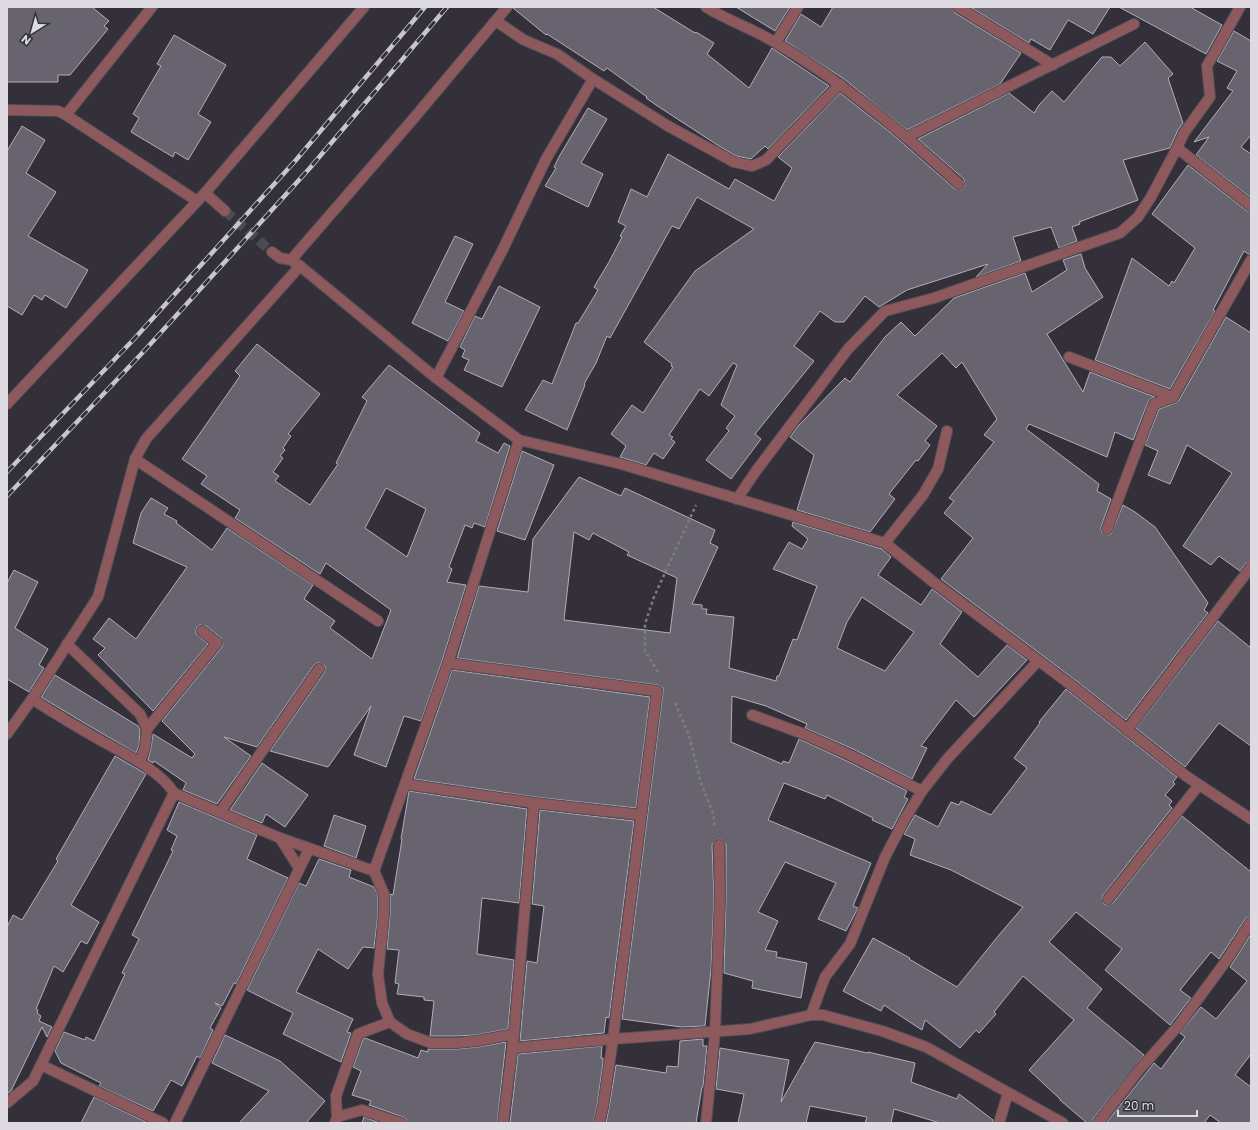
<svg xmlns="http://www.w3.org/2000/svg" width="1258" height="1130" font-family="Poppins,sans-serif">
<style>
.building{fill:#67646f;stroke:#b1adba;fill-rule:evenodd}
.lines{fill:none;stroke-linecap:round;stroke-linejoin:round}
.minor-tunnel{stroke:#4c4a52;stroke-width:10;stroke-dasharray:10 5;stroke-linecap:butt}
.minor-casing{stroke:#524f57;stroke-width:12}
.path{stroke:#7e7b83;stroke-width:2.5;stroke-dasharray:3 3;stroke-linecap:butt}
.minor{stroke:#8e595d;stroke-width:10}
.rail-casing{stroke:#c8c6cc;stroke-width:4.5}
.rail{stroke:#333039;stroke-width:3;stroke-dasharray:9;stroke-linecap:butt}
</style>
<rect width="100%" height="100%" fill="#333039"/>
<g class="building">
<polygon points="7,7 92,7 109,21 104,26 108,29 70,75 58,75 58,82 7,82"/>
<polygon points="513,7 653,7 695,33 696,32 714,43 707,54 749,88 772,48 829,86 768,149 765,146 751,159 736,156 719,146 659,107 646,98 647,97 607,68 604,71 547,34 546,35 513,8"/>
<polygon points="736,7 790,7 775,31"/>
<polygon points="833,7 952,7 955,13 1021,53 1000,84 907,130 844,79 785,41 801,14 821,27"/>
<polygon points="970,7 1110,7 1093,34 1068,20 1050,50 1031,39 1029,43"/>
<polygon points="1119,7 1190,7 1222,25 1206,54"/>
<polygon points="1234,31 1251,41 1251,135 1241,147 1251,154 1251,198 1196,155 1209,137 1194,142 1233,91 1227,88 1237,71 1217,61"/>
<polygon points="174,35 226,65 198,114 211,122 188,160 175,152 173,157 131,132 139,118 133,114 161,66 157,64"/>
<polygon points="1145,42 1173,74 1168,78 1183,123 1178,130 1170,148 1123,160 1138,200 1079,222 1080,224 1072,227 1077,241 1059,248 1051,227 1013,237 1021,261 976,277 988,264 907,290 879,307 865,296 844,322 835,322 820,311 794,346 814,361 755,434 761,439 731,479 706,460 729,431 726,428 735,416 721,405 737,365 733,363 709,396 700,389 669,435 673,437 671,439 675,442 663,459 654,453 646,465 623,458 620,457 626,446 611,434 632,405 643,413 673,367 671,366 672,364 644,342 695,271 754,229 697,197 679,229 672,226 610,338 607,336 596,363 584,384 585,385 567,430 525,410 543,380 552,384 576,323 578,323 598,290 594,287 609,262 622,237 620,236 626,226 618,222 631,189 647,197 668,154 729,189 735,179 774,201 792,168 778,157 840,93 890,132 955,189 961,190 965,186 964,179 918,139 1009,93 1034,113 1039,105 1052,91 1064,102 1102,57 1111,57 1120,66"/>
<polygon points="588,108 607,119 581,163 603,174 588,207 545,186 556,168 554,167 560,155"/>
<polygon points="22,126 45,140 26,173 56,192 28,236 88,270 66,308 45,295 42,300 34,295 22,315 7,306 7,151"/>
<polygon points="1188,165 1247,211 1251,212 1251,254 1248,254 1244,251 1213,310 1215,311 1170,389 1095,360 1132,258 1169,286 1172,281 1174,283 1195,248 1152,214"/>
<polygon points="455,236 473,244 445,302 464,311 448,341 412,323"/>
<polygon points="1081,254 1085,268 1103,297 1047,334 1083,392 1090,372 1155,397 1150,399 1148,402 1133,440 1115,432 1107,457 1029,424 1026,429 1099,484 1097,491 1111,499 1101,527 1101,530 1102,533 1108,535 1111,534 1123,505 1135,512 1155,527 1208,603 1204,610 1208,613 1126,720 1079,683 941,579 973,538 944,513 954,501 949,498 994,442 984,435 997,419 962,362 956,368 942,353 897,395 937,426 925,441 930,445 918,461 916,460 889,494 895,499 870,532 797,510 814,455 790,437 799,425 845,378 850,382 885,337 901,322 915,336 954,298 1025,273 1032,292 1067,270 1063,260"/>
<polygon points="499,286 540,307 502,387 464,370 469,360 462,357 465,350 460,347 475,316 482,319"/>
<polygon points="1226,317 1251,333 1251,561 1246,563 1240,571 1219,556 1211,565 1183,546 1232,473 1187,445 1170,484 1148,475 1158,451 1145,445 1159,409 1175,403 1179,400"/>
<path d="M 257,344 L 320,394 L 288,434 L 291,436 L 283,448 L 285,450 L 280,456 L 283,458 L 273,472 L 279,476 L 275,481 L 310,505 L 338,464 L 336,463 L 367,401 L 362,397 L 389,365 L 480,433 L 476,441 L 498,453 L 504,443 L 510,446 L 485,527 L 474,523 L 472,528 L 465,525 L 449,567 L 452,569 L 447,582 L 466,585 L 442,661 L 421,721 L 404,716 L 386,767 L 354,755 L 371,706 L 328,767 L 270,751 L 324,673 L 325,669 L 325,666 L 320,663 L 317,663 L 314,665 L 257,747 L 224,737 L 251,756 L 217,804 L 183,790 L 186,783 L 154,761 L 153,763 L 148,760 L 151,748 L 153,734 L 192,758 L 195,754 L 162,721 L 222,647 L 223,644 L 221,638 L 206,626 L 200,625 L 197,627 L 196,630 L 196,634 L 208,644 L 153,711 L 98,655 L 105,648 L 93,639 L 109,618 L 136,639 L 187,567 L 133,543 L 141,513 L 151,498 L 168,508 L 164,514 L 177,521 L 176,523 L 212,550 L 227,528 L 313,585 L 304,599 L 335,621 L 330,628 L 372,659 L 391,610 L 326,563 L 320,574 L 235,518 L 240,510 L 201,484 L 207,476 L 182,459 L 240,376 L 235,371 ZM 386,488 L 426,509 L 407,557 L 365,528 Z"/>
<polygon points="522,451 554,465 525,540 497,531"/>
<path d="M 579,477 L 621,496 L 625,488 L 715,530 L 710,543 L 718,547 L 692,604 L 702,605 L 702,609 L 707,609 L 706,614 L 734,617 L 729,668 L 776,681 L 777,676 L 779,676 L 793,639 L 797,640 L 817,586 L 773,569 L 789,542 L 802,549 L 808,539 L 792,526 L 793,522 L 882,549 L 891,557 L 878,575 L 921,605 L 932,589 L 962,612 L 940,644 L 978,677 L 1007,645 L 1027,660 L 974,717 L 956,700 L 921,746 L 927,748 L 912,779 L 853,749 L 805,728 L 807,724 L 766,706 L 732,696 L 731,742 L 782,764 L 783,761 L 789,763 L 799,739 L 847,761 L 907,791 L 904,797 L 908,799 L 892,829 L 872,820 L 873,818 L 827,795 L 825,799 L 784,783 L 768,820 L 871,863 L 853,906 L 858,908 L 846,931 L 818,919 L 836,883 L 785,862 L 758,912 L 778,921 L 765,950 L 777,952 L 776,957 L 807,963 L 801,998 L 752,988 L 753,981 L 724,973 L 726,897 L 726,845 L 722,840 L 718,839 L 714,842 L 712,845 L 714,897 L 711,969 L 705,1026 L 681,1027 L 622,1019 L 663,692 L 663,688 L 658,685 L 457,658 L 479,586 L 528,592 L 533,539 ZM 574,532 L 589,540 L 593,533 L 629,552 L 627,555 L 677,578 L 670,633 L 564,620 ZM 862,597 L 914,632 L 885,671 L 837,648 L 847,622 Z"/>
<polygon points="14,570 38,582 15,628 48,649 39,665 44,668 29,692 7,679 7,583"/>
<polygon points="1218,621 1251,648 1251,746 1219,723 1185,767 1136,728"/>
<polygon points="452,670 650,697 636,808 535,797 414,779"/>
<polygon points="55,675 138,726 140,730 139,746 136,753 86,724 41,697"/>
<polygon points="1066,689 1177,777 1173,782 1175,784 1165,795 1172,801 1169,805 1172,808 1103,895 1102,898 1104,904 1107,905 1113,903 1182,816 1251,872 1251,916 1246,918 1219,959 1211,952 1180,990 1191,998 1170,1025 1105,970 1122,949 1076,912 1049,942 1102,989 1087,1008 1144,1055 1093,1119 1092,1123 1087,1123 1060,1100 1060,1099 1029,1070 1074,1020 1023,976 994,1012 996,1014 979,1033 976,1030 960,1048 925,1020 922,1030 884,1005 881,1011 843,991 873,938 910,958 909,959 957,987 999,935 1023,907 951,870 910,855 915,839 904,834 915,815 938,827 951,802 959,805 961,801 991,815 1027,768 1014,758 1040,723 1039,722"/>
<polygon points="115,756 146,774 71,905 99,922 87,944 81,941 63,972 54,966 36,1009 38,1010 37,1013 41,1016 39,1021 52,1027 47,1037 42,1027 11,1091 7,1094 7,927 13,915 22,920 58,861 56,859"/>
<polygon points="262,763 308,795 285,827 266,814 262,823 230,810"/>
<polygon points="409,791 527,809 519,903 482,898 477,954 514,960 508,1029 476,1035 456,1036 430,1036 434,1001 424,1000 424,997 397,994 399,984 395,983 399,950 387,949 390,915 390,894 393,895 402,839 401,839"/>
<polygon points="179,802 257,835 247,859 288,878 236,984 234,983 222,1006 215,1003 221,1008 210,1028 213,1030 200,1058 197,1056 182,1086 171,1080 153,1111 99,1086 101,1083 61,1063 55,1051 64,1032 85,1040 86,1037 94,1041 125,974 122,973 139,939 132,935 173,851 171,850 177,836 167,830"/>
<polygon points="540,810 634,821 609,1018 606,1017 604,1033 520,1041 527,961 537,963 544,906 532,904"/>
<polygon points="334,815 366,826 356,858 324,846"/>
<polygon points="319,859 351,870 349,877 374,887 378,895 378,914 374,948 363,947 348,969 318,949 296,992 353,1019 347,1032 351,1033 341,1062 283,1034 293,1013 247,990 299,883 306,886"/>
<polygon points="1251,934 1251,1054 1235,1075 1251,1087 1251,1123 1221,1123 1210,1115 1204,1123 1106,1123 1154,1063 1161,1069 1185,1037 1180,1033 1201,1007 1216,1019 1247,981 1230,967"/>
<polygon points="225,1035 280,1061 325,1101 306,1123 239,1123 269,1091 212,1063"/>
<polygon points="365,1038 418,1058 421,1050 428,1052 428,1049 457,1049 478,1047 506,1042 497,1123 407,1123 406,1119 403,1117 369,1105 371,1101 352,1095 361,1071 353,1067 363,1039"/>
<polygon points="703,1039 703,1046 707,1046 703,1087 702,1087 696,1123 606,1123 609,1108 616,1065 666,1073 667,1066 678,1067 680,1041"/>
<polygon points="815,1042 868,1053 868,1052 915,1063 911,1082 957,1099 959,1094 993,1120 993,1123 940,1123 894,1109 891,1123 865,1123 867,1117 810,1106 806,1123 738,1123 744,1094 716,1089 720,1048 789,1060 781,1102 803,1063 804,1063 805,1059"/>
<polygon points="602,1046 601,1058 603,1058 603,1063 597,1106 593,1123 510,1123 518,1054"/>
<polygon points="94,1097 146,1122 145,1123 81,1123"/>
<polygon points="364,1117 380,1123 362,1123"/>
</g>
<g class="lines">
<polyline class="minor-tunnel" points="225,211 272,252"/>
<defs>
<g id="minor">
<path d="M 706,7 C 728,21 754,29 776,43 C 843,82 902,132 959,184"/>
<polyline points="958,7 1053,65"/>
<polyline points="496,21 524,40 557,54 593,79 668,126 734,162 752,166 766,160 840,84"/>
<polyline points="776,42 798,7"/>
<polyline points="7,110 58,111 66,115 197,201"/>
<polyline points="66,115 152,7"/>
<polyline points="907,137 1134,24"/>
<polyline points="1177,148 1251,206"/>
<polyline points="205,193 225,211"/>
<polyline points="272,252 280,258 291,260 300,266 436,378 519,440 621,464 885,543 932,581 1075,688 1186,776 1251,819"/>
<polyline points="291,260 414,118 507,7"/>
<polyline points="1069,357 1173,397"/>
<polyline points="436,378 503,249 546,159 593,79"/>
<polyline points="7,404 205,193 364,7"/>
<polyline points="135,459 378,621"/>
<polyline points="737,499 756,471 848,349 885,311 934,298 1120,233 1138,217 1151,197 1177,148 1184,133 1210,97 1207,66 1240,7"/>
<polyline points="1107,529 1154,404 1173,397 1251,260"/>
<polyline points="885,543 923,495 938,469 947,431"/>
<polyline points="67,644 140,714 147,729 145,747 140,762"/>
<polyline points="448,663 657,691 613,1039 603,1107 599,1123"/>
<path d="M 32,699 C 54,713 77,727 100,740 C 123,753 160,770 174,793"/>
<polyline points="752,715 801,733 850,755 922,791"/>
<polyline points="147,729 217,643 202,631"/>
<polyline points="1127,730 1251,567"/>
<polyline points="7,734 32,699 98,597 135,459 146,439 300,266"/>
<polyline points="405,784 534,803 641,815"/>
<polyline points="220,812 319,669"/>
<polyline points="280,838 374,871 384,894 384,914 378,974 382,1003 390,1022 407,1034 431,1043 456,1043 477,1041 514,1034"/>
<polyline points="374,871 448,663 519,440"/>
<polyline points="1108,899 1199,785"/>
<polyline points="811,1015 825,977 850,944 885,857 906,817 922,791 948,758 1038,661"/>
<polyline points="513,1048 613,1039 750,1029 811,1015 823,1015 882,1031 926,1047 1063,1123"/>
<polyline points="41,1065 163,1123"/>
<polyline points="7,1103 33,1081 174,793 280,838 299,868"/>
<polyline points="337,1117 362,1110 401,1123"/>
<polyline points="175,1123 309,849"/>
<polyline points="335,1123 337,1117 336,1096 358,1034 390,1022"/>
<polyline points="503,1123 514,1034 534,803"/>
<polyline points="706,1123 715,1032 720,897 719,845"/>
<polyline points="999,1123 1008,1093"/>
<polyline points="1098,1123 1139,1070 1179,1025 1226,961 1251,922"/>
</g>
</defs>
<use href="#minor" class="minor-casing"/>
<g class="path">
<polyline points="658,672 645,651 645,624 654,597 696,505"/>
<polyline points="675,703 689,735 701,783 713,813 715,827"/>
</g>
<use href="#minor" class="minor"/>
<defs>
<g id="rail">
<polyline points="7,472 135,338 296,160 425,7"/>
<polyline points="7,496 145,350 309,169 447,7"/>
</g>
</defs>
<use href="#rail" class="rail-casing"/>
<use href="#rail" class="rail"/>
</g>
<rect width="1258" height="1130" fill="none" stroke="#dddbe1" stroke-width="16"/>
<g transform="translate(32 32) rotate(217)" stroke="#333039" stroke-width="3" paint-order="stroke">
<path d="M0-3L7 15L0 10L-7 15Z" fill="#dddbe1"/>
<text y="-6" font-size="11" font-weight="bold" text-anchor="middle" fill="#dddbe1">N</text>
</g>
<path d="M1118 1110v6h79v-6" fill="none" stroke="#dddbe1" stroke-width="2"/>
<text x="1124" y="1110" font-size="12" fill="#dddbe1" stroke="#333039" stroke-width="3" paint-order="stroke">20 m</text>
</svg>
